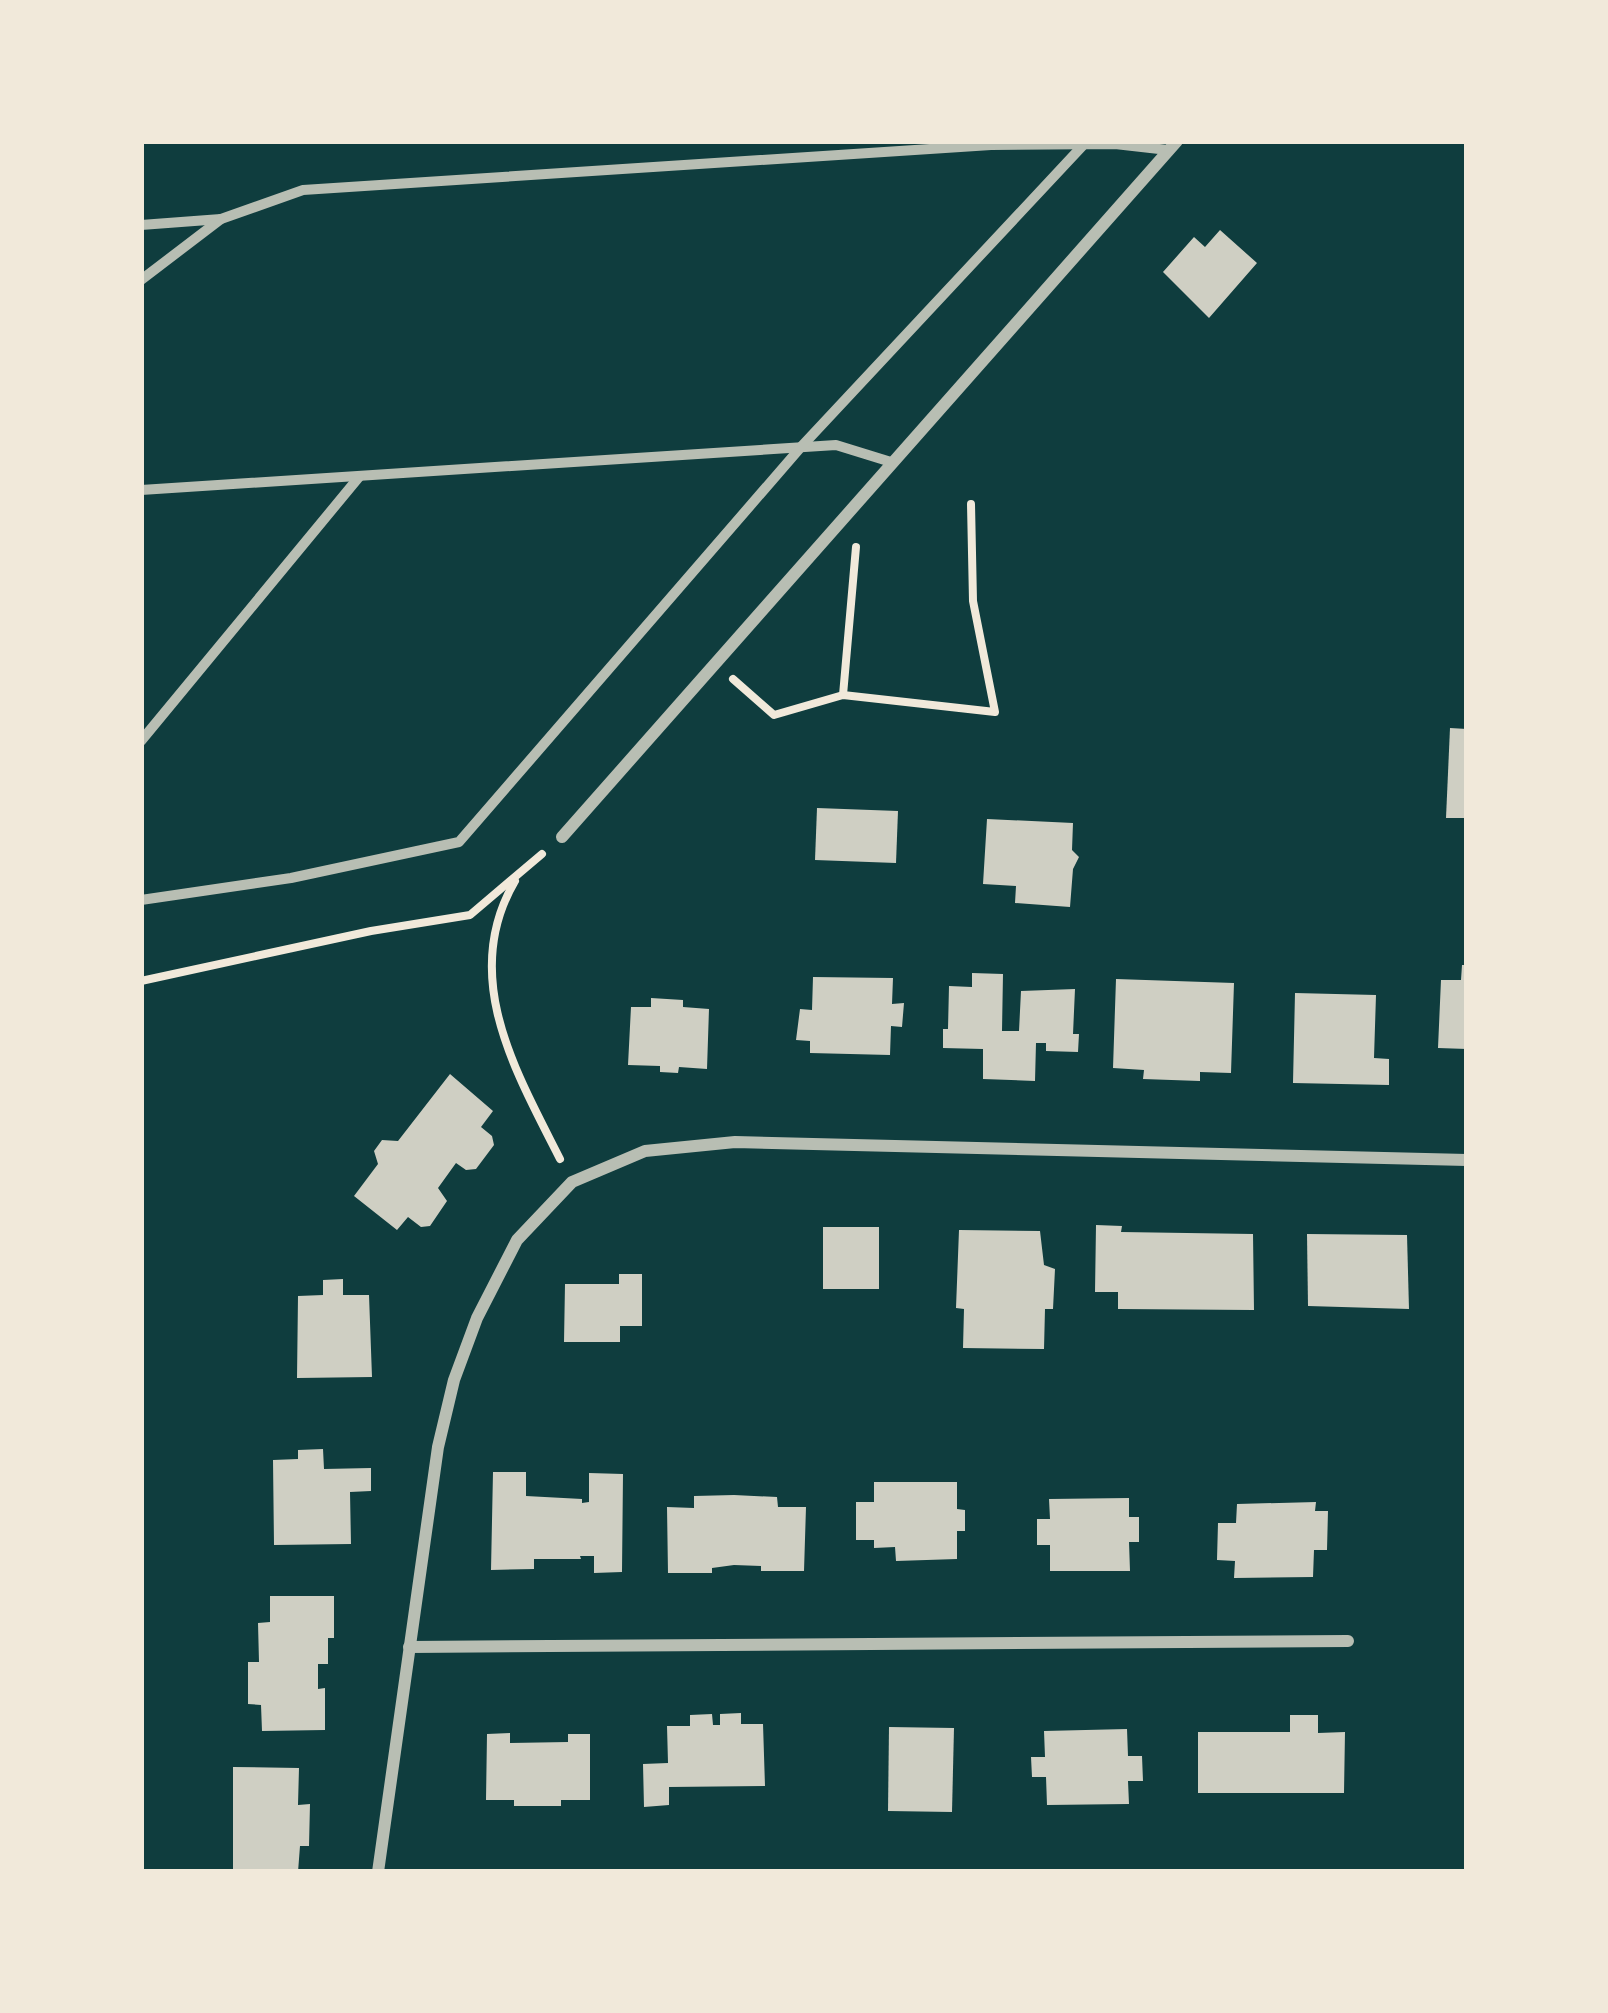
<svg xmlns="http://www.w3.org/2000/svg" width="1608" height="2013" font-family="Karla,sans-serif">
<style>
.building{fill:#cfcfc3}
.lines{fill:none;stroke-linecap:round;stroke-linejoin:round}
.path{stroke:#f1e9da;stroke-width:8}
.pedestrian{stroke:#b8beb3;stroke-width:10}
.minor{stroke:#b8beb3;stroke-width:12}
</style>
<rect width="100%" height="100%" fill="#0f3d3e"/>
<g class="building">
<polygon points="1220,230 1257,263 1209,318 1163,272 1194,237 1205,247"/>
<polygon points="1450,728 1467,729 1467,818 1446,818"/>
<polygon points="817,808 898,811 896,863 815,860"/>
<polygon points="987,819 1073,823 1072,850 1079,857 1073,869 1070,907 1015,903 1016,886 983,884"/>
<polygon points="1462,965 1467,965 1467,1049 1438,1048 1441,980 1461,980"/>
<polygon points="972,973 1003,974 1002,1031 1019,1031 1021,991 1075,989 1073,1034 1079,1034 1078,1052 1046,1051 1046,1043 1036,1043 1035,1081 983,1079 983,1049 943,1048 943,1029 948,1029 949,986 972,987"/>
<polygon points="813,977 893,978 892,1004 904,1003 902,1027 891,1026 890,1055 810,1053 810,1041 796,1040 800,1009 812,1010"/>
<polygon points="1116,979 1234,983 1231,1073 1200,1072 1200,1081 1143,1079 1144,1070 1113,1068"/>
<polygon points="1295,993 1376,995 1374,1058 1389,1059 1389,1085 1293,1083"/>
<polygon points="651,998 683,1000 683,1007 709,1009 707,1069 679,1067 678,1073 660,1072 660,1066 628,1065 631,1007 651,1007"/>
<polygon points="450,1074 493,1111 481,1127 492,1136 494,1145 476,1169 466,1170 456,1163 438,1188 447,1201 430,1226 421,1227 408,1217 397,1230 354,1196 378,1164 374,1151 382,1140 398,1141"/>
<polygon points="1096,1225 1122,1226 1121,1232 1253,1234 1254,1310 1118,1309 1118,1292 1095,1292"/>
<rect x="823" y="1227" width="56" height="62"/>
<polygon points="959,1230 1040,1231 1044,1265 1055,1269 1053,1309 1045,1309 1044,1349 963,1348 964,1309 956,1308"/>
<polygon points="1307,1234 1407,1235 1409,1309 1308,1306"/>
<polygon points="619,1274 642,1274 642,1326 620,1326 620,1342 564,1342 565,1284 619,1284"/>
<polygon points="343,1279 343,1295 369,1295 372,1377 297,1378 298,1296 323,1295 323,1280"/>
<polygon points="323,1449 324,1469 371,1468 371,1491 350,1492 351,1544 274,1545 273,1460 298,1459 298,1450"/>
<polygon points="493,1472 526,1472 526,1496 582,1499 582,1503 589,1502 589,1473 623,1474 622,1572 594,1573 594,1556 580,1556 581,1559 534,1559 534,1569 491,1570"/>
<polygon points="874,1482 957,1482 957,1509 965,1510 965,1531 957,1531 957,1559 896,1561 895,1547 874,1548 874,1540 856,1540 856,1502 874,1502"/>
<polygon points="734,1495 777,1497 778,1507 806,1507 804,1571 761,1571 761,1566 734,1565 712,1568 712,1573 668,1573 667,1507 694,1508 694,1496"/>
<polygon points="1129,1498 1129,1517 1139,1517 1139,1542 1129,1542 1130,1571 1050,1571 1050,1545 1037,1545 1037,1519 1050,1519 1049,1499"/>
<polygon points="1316,1502 1315,1511 1328,1511 1327,1550 1314,1550 1313,1577 1234,1578 1235,1561 1217,1560 1218,1523 1236,1523 1237,1504"/>
<polygon points="270,1596 334,1596 334,1638 328,1638 328,1664 318,1664 318,1689 325,1688 325,1730 262,1731 261,1705 248,1704 248,1662 259,1662 258,1623 270,1622"/>
<polygon points="741,1713 741,1724 763,1724 765,1786 669,1787 669,1805 644,1807 643,1764 668,1763 667,1726 690,1726 690,1715 712,1714 713,1725 720,1725 720,1714"/>
<polygon points="1290,1715 1318,1715 1318,1733 1345,1732 1344,1793 1198,1793 1198,1732 1290,1732"/>
<polygon points="889,1727 954,1728 952,1812 888,1811"/>
<polygon points="1127,1729 1128,1756 1142,1756 1143,1781 1128,1781 1129,1804 1047,1805 1046,1777 1032,1777 1031,1757 1045,1757 1044,1731"/>
<polygon points="510,1733 510,1743 568,1742 568,1734 590,1734 590,1800 561,1800 561,1806 514,1806 514,1800 486,1800 487,1734"/>
<polygon points="233,1767 299,1768 298,1805 310,1804 309,1846 300,1846 298,1872 233,1872"/>
</g>
<g class="lines">
<g class="path">
<polyline points="733,679 774,715 843,695 995,712 973,601 971,504"/>
<polyline points="843,695 856,547"/>
<path d="M 515,881 C 459,976 516,1072 560,1159"/>
<polyline points="141,981 371,931 470,915 542,854"/>
</g>
<g class="pedestrian">
<polyline points="141,225 221,219"/>
<polyline points="141,280 221,219 303,190 991,145 1115,144 1168,150"/>
<polyline points="141,490 836,445 891,462"/>
<polyline points="141,741 359,477"/>
<polyline points="141,900 291,878 459,842 801,447 1087,141"/>
</g>
<g class="minor">
<polyline points="562,837 1177,141"/>
<polyline points="409,1647 1348,1641"/>
<polyline points="378,1872 438,1447 454,1380 477,1318 517,1240 572,1182 645,1151 735,1142 1467,1160"/>
</g>
</g>
<rect width="1608" height="2013" fill="none" stroke="#f1e9da" stroke-width="288"/>
</svg>
